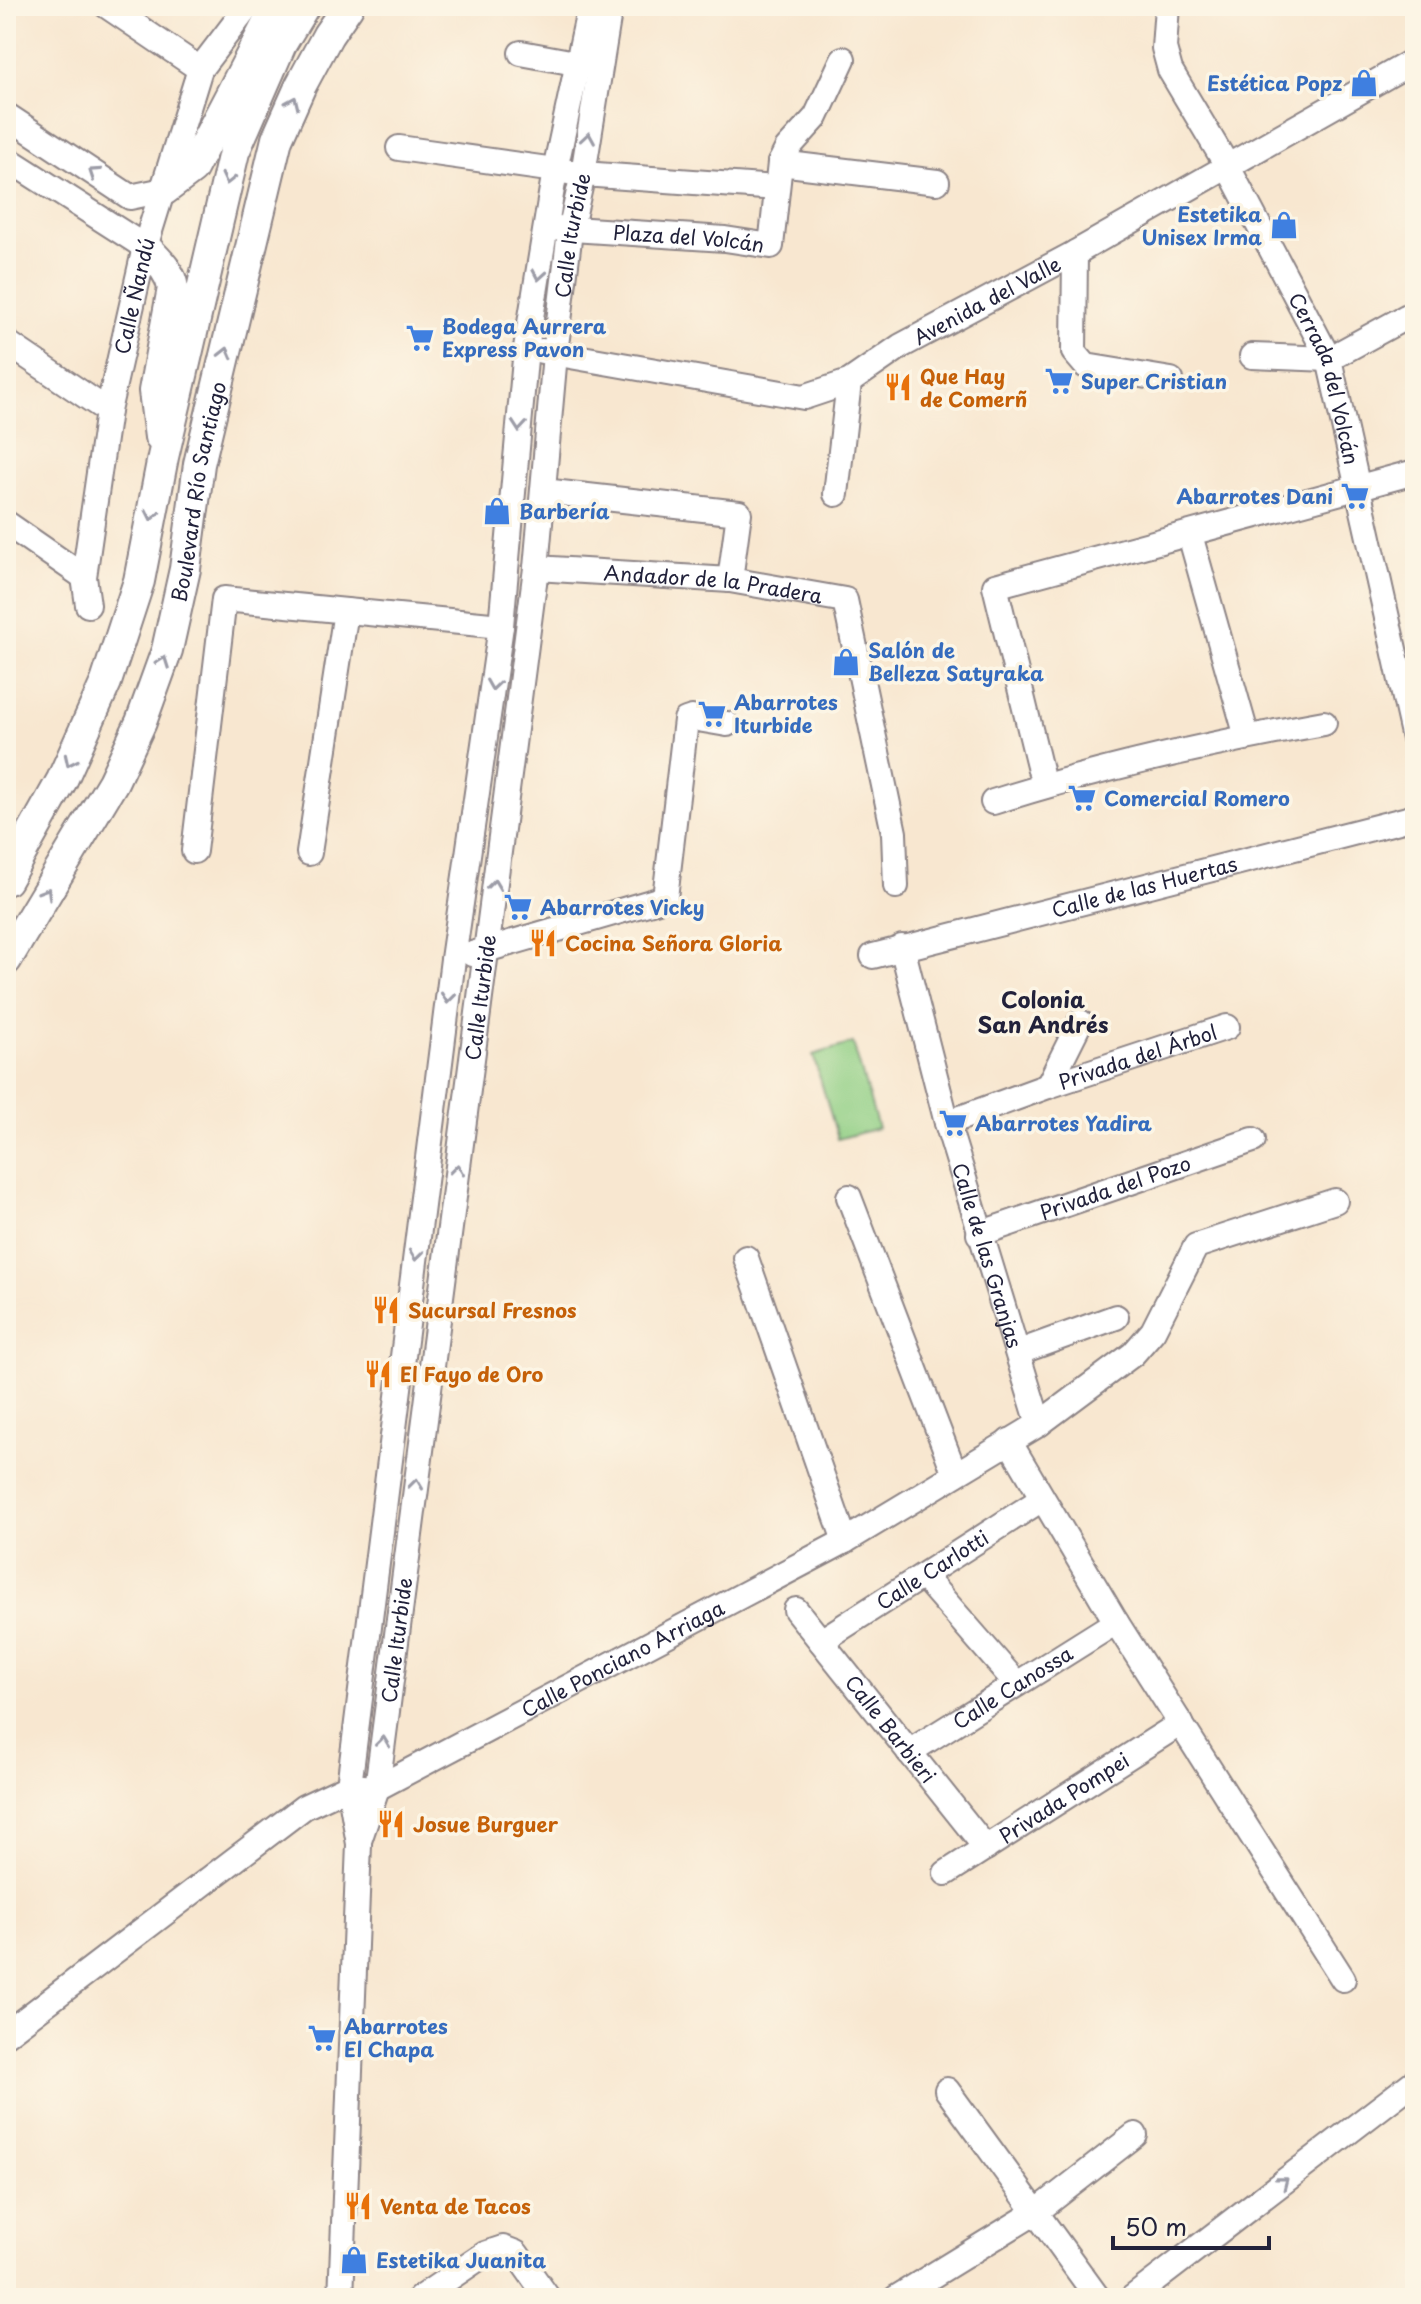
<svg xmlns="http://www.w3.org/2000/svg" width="1421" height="2304" font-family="'Playpen Sans',sans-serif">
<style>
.pitch{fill:#91cf85;stroke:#5a7860;stroke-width:2}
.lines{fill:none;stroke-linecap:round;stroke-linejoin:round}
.minor-casing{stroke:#8d8486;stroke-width:28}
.major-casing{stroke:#8d8486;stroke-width:34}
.minor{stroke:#fff;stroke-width:24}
.major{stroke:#fff;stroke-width:30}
.oneway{stroke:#9c9ca7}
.labels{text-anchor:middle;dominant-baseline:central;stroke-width:7;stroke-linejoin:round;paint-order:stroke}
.shop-label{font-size:20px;font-weight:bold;fill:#366cbe;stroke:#fcf5e5;text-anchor:start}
.street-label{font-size:20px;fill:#22223b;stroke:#fcf5e5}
.food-label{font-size:20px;font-weight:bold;fill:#c56008;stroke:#fcf5e5;text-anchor:start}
.neighbourhood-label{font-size:22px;font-weight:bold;fill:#22223b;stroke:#fcf5e5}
</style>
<rect width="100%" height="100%" fill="#fcf5e5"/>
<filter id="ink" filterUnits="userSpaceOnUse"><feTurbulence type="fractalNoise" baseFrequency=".0125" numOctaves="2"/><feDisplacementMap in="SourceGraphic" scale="16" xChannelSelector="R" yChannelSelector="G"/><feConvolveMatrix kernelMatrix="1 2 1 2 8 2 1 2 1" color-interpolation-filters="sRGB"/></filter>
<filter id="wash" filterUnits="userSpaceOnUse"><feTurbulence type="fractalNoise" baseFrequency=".006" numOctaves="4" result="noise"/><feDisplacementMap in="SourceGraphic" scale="32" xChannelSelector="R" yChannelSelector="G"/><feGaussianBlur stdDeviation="1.8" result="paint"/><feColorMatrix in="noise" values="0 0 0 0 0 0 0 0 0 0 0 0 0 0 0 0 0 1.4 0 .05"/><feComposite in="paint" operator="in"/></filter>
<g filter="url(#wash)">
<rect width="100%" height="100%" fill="#f8e7d0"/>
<polygon class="pitch" points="853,1043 878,1128 838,1139 813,1055"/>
</g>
<g filter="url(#ink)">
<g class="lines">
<defs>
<g id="minor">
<polyline points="107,6 200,69"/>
<path id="s1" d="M 1167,6 L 1164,48 L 1170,70 L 1228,167 L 1329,359 L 1415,743"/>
<polyline points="521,53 592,66"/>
<polyline points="6,115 130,197 164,190"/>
<polyline points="399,148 583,174 776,188"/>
<polyline points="6,158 145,247"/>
<polyline points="780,163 937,182"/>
<path id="s2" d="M 557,228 L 725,239 L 771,246 L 780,163 L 787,149 L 816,117 L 843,59"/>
<polyline points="1075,253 1074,352 1086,366 1171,380"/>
<polyline points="6,342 108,411"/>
<path id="s3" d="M 542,351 L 804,397 L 849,382 L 901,346 L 1075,253 L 1415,60"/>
<polyline points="1252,356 1329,359 1415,312"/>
<polyline points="543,491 739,513 730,580"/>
<polyline points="836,494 849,382"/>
<polyline points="6,523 84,577"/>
<polyline points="1190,535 1247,737"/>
<path id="s4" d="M 536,568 L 730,580 L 845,600 L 894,833 L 896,886"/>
<path id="s5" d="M 88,605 L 84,577 L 108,411 L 145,247 L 200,69 L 248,6"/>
<polyline points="1044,786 995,586 1415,472"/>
<path d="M 993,802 C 1100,768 1212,743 1324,723"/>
<polyline points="194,851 224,599 501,626"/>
<polyline points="309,853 346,611"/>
<path id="s6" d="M 902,947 L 947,1123 L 1039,1424"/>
<polyline points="472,954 665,898 686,720 692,718 727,724"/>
<path id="s7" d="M 873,956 L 1415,817"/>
<polyline points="1048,1086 1080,1022"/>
<path id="s8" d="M 947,1123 L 1048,1086 L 1227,1027"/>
<polyline points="849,1197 955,1474"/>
<path id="s9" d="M 979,1234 L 1253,1140"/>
<polyline points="746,1258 845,1541"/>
<polyline points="1019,1352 1116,1317"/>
<polyline points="1009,1441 1116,1622 1343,1979"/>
<polyline points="923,1576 1017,1684"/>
<path id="s10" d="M 796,1610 L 986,1848"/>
<path id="s11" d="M 821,1641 L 1042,1499"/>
<path id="s12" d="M 909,1752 L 1116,1622"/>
<path id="s13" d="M 360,1838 L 377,1788 L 536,568 L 555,354 L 570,231 L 583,174 L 610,6"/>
<path id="s14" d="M 946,1873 L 1181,1723"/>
<path id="s15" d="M 6,2034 L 304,1807 L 349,1786 L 377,1788 L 845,1541 L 1039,1424 L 1133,1354 L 1153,1331 L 1196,1246 L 1335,1201"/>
<polyline points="947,2090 1098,2298"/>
<polyline points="341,2298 359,1844 349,1786 453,959 501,626 526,348 555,170 590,6"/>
<polyline points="420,2298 485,2254 503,2248 516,2253 548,2298"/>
<polyline points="896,2298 1036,2212 1135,2135"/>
<polyline points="1132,2298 1415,2081"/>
</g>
<g id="major">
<polyline points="164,190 192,169 277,6"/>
<path d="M 145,247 C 157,260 170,270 173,288 L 154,391 L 160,437"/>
<polyline points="6,880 62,780 106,682 139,581 163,457 234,152 281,44 304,6"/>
<path id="s16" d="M 6,960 L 113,782 L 141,722 L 167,650 L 185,569 L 199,464 L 277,139 L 301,85 L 328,35 L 348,6"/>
</g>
</defs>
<use href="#minor" class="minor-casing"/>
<use href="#major" class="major-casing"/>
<use href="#minor" class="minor"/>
<use href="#major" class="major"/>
</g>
<defs><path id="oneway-chevron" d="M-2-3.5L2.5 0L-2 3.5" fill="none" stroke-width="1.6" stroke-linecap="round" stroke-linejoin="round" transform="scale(2)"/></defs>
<g class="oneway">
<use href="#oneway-chevron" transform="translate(293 102) rotate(-66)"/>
<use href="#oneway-chevron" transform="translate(588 138) rotate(-81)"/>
<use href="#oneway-chevron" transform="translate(94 173) rotate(-146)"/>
<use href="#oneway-chevron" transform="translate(228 179) rotate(103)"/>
<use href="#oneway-chevron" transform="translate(539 275) rotate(100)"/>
<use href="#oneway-chevron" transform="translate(226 353) rotate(-76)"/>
<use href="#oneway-chevron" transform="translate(519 426) rotate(95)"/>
<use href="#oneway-chevron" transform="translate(152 515) rotate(101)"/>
<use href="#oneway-chevron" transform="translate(163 662) rotate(-70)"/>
<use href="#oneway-chevron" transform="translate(493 685) rotate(98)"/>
<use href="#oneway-chevron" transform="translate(70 761) rotate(115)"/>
<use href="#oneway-chevron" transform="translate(494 885) rotate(-83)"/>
<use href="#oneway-chevron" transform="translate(46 893) rotate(-59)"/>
<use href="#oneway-chevron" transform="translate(448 998) rotate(97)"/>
<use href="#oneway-chevron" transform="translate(457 1170) rotate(-83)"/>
<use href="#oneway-chevron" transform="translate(416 1255) rotate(97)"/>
<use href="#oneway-chevron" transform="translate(416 1484) rotate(-83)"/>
<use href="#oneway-chevron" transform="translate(383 1742) rotate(-83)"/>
<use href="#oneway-chevron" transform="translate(1283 2182) rotate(-38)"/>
</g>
</g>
<defs>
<symbol id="shop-bare" viewBox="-9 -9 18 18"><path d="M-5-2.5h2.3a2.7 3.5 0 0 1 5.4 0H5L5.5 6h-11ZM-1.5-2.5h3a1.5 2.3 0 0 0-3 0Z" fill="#3f7fe0" stroke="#fcf5e5" stroke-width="2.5" paint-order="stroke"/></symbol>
<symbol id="supermarket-bare" viewBox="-9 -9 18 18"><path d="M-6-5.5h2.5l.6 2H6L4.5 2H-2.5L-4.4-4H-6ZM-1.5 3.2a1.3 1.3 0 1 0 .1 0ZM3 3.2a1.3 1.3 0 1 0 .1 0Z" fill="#3f7fe0" stroke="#fcf5e5" stroke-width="2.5" paint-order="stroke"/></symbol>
<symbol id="restaurant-bare" viewBox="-9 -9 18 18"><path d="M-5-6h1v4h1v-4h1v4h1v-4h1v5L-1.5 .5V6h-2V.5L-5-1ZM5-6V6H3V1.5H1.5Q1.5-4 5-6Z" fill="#e8710a" stroke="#fcf5e5" stroke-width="2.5" paint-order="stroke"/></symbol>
</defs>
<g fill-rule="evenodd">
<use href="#shop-bare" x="1344" y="63" width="40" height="40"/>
<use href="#shop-bare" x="1264" y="205" width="40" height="40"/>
<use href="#supermarket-bare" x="400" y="318" width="40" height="40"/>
<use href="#supermarket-bare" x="1039" y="361" width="40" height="40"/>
<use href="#restaurant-bare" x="878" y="367" width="40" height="40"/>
<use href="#supermarket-bare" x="1335" y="476" width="40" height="40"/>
<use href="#shop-bare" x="477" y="491" width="40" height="40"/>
<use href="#shop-bare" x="826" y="642" width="40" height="40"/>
<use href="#supermarket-bare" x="692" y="694" width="40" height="40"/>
<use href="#supermarket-bare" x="1062" y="778" width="40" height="40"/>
<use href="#supermarket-bare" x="498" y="887" width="40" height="40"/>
<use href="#restaurant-bare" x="523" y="923" width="40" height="40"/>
<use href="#supermarket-bare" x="933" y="1103" width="40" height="40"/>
<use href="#restaurant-bare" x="366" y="1290" width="40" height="40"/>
<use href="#restaurant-bare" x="358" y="1354" width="40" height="40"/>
<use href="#restaurant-bare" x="371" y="1804" width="40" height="40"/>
<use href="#supermarket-bare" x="302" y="2018" width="40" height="40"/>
<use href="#restaurant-bare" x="338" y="2186" width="40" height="40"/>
<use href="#shop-bare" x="334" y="2240" width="40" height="40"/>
</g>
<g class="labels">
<g class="shop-label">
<text x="1342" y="83" text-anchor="end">Estética Popz</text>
<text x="1262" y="214" text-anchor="end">Estetika<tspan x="1262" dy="23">Unisex Irma</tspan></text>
<text x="442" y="326">Bodega Aurrera<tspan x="442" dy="23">Express Pavon</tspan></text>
<text x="1081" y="381">Super Cristian</text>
<text x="1333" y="496" text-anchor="end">Abarrotes Dani</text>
<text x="519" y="511">Barbería</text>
<text x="868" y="650">Salón de<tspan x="868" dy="23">Belleza Satyraka</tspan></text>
<text x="734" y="702">Abarrotes<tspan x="734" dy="23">Iturbide</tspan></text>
<text x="1104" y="798">Comercial Romero</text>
<text x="540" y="907">Abarrotes Vicky</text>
<text x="975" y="1123">Abarrotes Yadira</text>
<text x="344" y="2026">Abarrotes<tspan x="344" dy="23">El Chapa</tspan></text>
<text x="376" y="2260">Estetika Juanita</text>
</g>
<g class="street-label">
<text stroke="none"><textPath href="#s13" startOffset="1618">Calle Iturbide</textPath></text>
<text stroke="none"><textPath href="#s2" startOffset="132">Plaza del Volcán</textPath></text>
<text stroke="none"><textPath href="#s5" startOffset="314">Calle Ñandú</textPath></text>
<text stroke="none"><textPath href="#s3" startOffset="474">Avenida del Valle</textPath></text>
<text stroke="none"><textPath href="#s1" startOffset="412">Cerrada del Volcán</textPath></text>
<text stroke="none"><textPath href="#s16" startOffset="512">Boulevard Río Santiago</textPath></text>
<text stroke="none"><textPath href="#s4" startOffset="178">Andador de la Pradera</textPath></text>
<text stroke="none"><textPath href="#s7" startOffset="280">Calle de las Huertas</textPath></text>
<text stroke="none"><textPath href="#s13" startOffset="850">Calle Iturbide</textPath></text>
<text stroke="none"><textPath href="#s8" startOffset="202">Privada del Árbol</textPath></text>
<text stroke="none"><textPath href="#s9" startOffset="144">Privada del Pozo</textPath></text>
<text stroke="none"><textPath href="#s6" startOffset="320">Calle de las Granjas</textPath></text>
<text stroke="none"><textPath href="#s11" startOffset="132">Calle Carlotti</textPath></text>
<text stroke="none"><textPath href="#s13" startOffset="202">Calle Iturbide</textPath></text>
<text stroke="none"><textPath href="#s15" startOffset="730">Calle Ponciano Arriaga</textPath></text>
<text stroke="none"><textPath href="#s12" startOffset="122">Calle Canossa</textPath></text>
<text stroke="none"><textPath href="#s10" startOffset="152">Calle Barbieri</textPath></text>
<text stroke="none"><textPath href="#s14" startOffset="140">Privada Pompei</textPath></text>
</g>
<g class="food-label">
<text x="920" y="376">Que Hay<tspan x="920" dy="23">de Comerñ</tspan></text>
<text x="565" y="943">Cocina Señora Gloria</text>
<text x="408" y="1310">Sucursal Fresnos</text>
<text x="400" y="1374">El Fayo de Oro</text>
<text x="413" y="1824">Josue Burguer</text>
<text x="380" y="2206">Venta de Tacos</text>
</g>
<g class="neighbourhood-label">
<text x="1043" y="998">Colonia<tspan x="1043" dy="25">San Andrés</tspan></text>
</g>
</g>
<rect width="1421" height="2304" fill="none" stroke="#fcf5e5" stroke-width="32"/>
<path d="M1113 2236v12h156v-12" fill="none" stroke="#22223b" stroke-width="4"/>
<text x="1125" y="2236" font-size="24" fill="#22223b" stroke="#fcf5e5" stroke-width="6" paint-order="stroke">50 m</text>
</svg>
